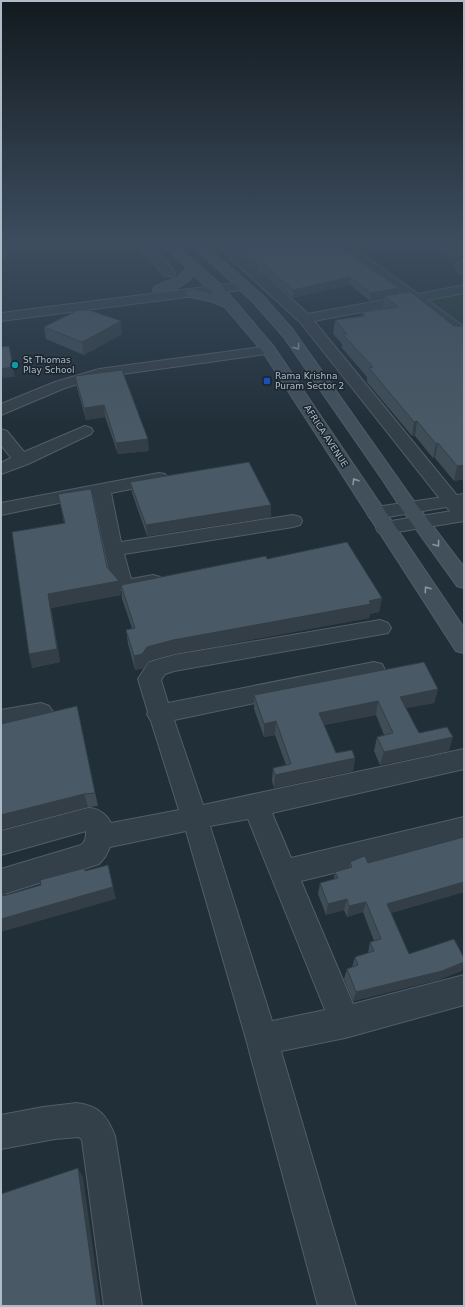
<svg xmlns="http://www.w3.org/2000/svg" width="465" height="1307" font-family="'DejaVu Sans',sans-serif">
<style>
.green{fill:#243c3a}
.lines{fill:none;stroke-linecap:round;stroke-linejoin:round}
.minor-casing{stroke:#525e67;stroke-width:2}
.tertiary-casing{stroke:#525e67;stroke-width:2}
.secondary-casing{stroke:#525e67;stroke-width:2}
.minor{fill:#344049;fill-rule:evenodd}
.tertiary{fill:#344049;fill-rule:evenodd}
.secondary{fill:#42505c;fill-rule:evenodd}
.wall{fill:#3f4d57}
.shaded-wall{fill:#333e47}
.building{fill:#495965;stroke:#333e47}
.oneway{stroke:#8996a1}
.culture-dot{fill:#0f9aa8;stroke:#1a252e;stroke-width:1.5}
.transit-dot{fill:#1a4fb4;stroke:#1a252e;stroke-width:1.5}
.labels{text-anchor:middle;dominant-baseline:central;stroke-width:3;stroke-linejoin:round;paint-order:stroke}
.far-poi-label{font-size:9px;fill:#afbbc6;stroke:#1a252e;text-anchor:start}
.far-street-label{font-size:9px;fill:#afbbc6;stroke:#1a252e}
</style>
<rect width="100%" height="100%" fill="#212f39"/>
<polygon class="green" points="464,292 464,329 426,299"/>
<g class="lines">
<defs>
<g id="minor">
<polygon points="1,244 8,244 5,256 1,257"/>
<polygon points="137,244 150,244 173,270 175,273 173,276 165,276"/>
<polygon points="215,244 229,244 264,274 308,314 405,296 334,244 348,244 418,294 464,285 464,293 427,300 464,327 464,338 459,337 414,302 314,321 464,504 464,520 456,519 300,322"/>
<polygon points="464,260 464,274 460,273 455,266 460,261"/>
<polygon points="269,346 274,347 276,350 274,353 101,377 65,388 1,415 1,404 55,382 99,369"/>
<polygon points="85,426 91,428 93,431 91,434 28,464 1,474 1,463 11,458 1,445 1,429 7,431 24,452"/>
<path d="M 159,473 L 165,474 L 168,478 L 165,482 L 111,493 L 121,542 L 293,515 L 300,517 L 302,521 L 300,525 L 293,527 L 124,554 L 131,579 L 153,575 L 160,577 L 163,582 L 160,587 C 144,591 122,599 111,581 L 93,496 L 1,515 L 1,503 Z"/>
<path d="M 380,620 L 388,623 L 391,628 L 388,633 L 174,671 L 165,674 L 161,680 L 168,703 L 374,662 L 382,664 L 385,670 L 382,676 L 374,678 L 174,720 L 203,805 L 464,749 L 464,769 L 272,813 L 291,858 L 464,817 L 464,841 L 301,881 L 353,1004 L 464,975 L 464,1005 L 345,1038 L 281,1051 L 356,1306 L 318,1306 L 246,1039 L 186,831 L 110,847 L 105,857 L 99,864 L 1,895 L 1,869 L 81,845 C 86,841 86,837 86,831 L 1,855 L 1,831 L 88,808 C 99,808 106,814 111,823 L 179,810 L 151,721 L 147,714 L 148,712 L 138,679 L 149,662 L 174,655 ZM 248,819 L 325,1010 L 272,1021 L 210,826 Z"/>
<polygon points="41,703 49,706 53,712 49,718 1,728 1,710"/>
<path d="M 77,1103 C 100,1106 107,1116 115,1136 L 142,1306 L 104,1306 L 82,1140 L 79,1137 L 55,1139 L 1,1149 L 1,1115 L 43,1107 Z"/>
</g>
<g id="tertiary">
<polygon points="244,282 248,283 250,286 248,289 1,321 1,313"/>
<polygon points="464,494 464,504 376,519 369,517 367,513 369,509 376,507"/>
<polygon points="464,509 464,521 385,534 378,532 376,528 378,524 385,522"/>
</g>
<g id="secondary">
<path d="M 162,244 L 175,244 L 222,286 L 274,347 L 464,628 L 464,653 L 456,651 L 263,352 L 225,307 L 213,302 L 187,296 L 186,293 L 187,290 L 192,289 L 215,295 L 212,292 L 194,275 C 186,284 167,296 154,293 L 153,290 L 154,287 L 178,277 L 187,268 Z"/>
<polygon points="191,244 204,244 262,295 293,330 416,504 464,567 464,588 457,586 403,511 382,479 283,336 252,301"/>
</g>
</defs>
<use href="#minor" class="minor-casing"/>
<use href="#tertiary" class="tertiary-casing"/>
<use href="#secondary" class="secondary-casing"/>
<use href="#minor" class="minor"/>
<use href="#tertiary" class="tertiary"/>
<use href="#secondary" class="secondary"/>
</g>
<g class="wall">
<polygon points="232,244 336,244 398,294 464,479 454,481 435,458 433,458 415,436 412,436 367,382 367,377 342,348 342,344 333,334 335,320 362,316 362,312 382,310 384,298 370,301 350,285 293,298 258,267 258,265"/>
<polygon points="430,244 464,244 464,255 453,258"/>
<polygon points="44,327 122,334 84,355 46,339"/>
<polygon points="75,376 149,451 118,454 105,417 86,420 77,388"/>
<polygon points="130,482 271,505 271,517 147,536 132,493"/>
<polygon points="58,494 107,567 121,595 51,608 60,662 32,668 64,523"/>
<polygon points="267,559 382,598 379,612 370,614 369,618 174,654 149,661 144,668 135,670 128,644 126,630 132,628 122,599 121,585"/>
<polygon points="438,689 434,703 406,708 419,733 449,751 380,765 374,751 377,737 384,735 376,715 324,725 336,753 355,758 353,771 274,788 272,781 273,768 286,765 275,735 264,737 254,709 254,695"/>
<polygon points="77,706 98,806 88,807 1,829 1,724"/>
<polygon points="464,837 464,892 391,913 409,954 464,958 464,965 461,971 438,980 353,1001 344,979 347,969 352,967 355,957 368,953 370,942 374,941 363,912 347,917 344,910 326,915 318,894 320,883 334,879 335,872 349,868 350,862 368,863"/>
</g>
<g class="shaded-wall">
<polygon points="464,248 464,255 453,258 455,250"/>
<polygon points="350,277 350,285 293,298 293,290"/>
<polygon points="399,288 398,296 384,296 384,298 370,301 371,293"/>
<polygon points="121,321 122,334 84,355 82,342"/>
<polygon points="9,346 15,377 1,378 1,369"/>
<polygon points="104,405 105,417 86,420 84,408"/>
<polygon points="417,421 415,436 412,436 414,422"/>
<polygon points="148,439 149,451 118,454 116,443"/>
<polygon points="438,443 435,458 433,458 436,444"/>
<polygon points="464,465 464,479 454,481 457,466"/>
<polygon points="271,505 271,517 147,536 146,525"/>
<polygon points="119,581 121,595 51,608 60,662 32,668 29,654 48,594"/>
<polygon points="382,598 379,612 370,614 369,618 174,654 149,661 144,668 135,670 134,656 147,647 173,640"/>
<polygon points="438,689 434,703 397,710 400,697"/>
<polygon points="378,701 376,715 318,726 319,713"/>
<polygon points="276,721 275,735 264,737 264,724"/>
<polygon points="453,737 449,751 380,765 384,752"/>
<polygon points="355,758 353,771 274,788 275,775"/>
<polygon points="84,794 88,807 1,829 1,815"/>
<polygon points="108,865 116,899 1,932 1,919"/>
<polygon points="464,882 464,892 384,915 387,904"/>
<polygon points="2,887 7,899 3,896"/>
<polygon points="347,899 344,910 326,915 328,904"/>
<polygon points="366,902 363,912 347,917 349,906"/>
<polygon points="464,962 464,965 461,971 438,980 353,1001 356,992"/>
<polygon points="78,1168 83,1177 101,1306 97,1306"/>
</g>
<g class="building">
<polygon points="241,244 336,244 399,288 371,293 350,277 293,290 258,259 260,259"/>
<polygon points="444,244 464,244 464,248 455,250"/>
<polygon points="411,292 454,326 464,326 464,465 457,466 438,443 436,444 417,421 414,422 369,368 373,367 343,335 347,334 335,320 365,316 362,312 398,307 384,296"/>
<polygon points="78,310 89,310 121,321 82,342 44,327"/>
<polygon points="9,346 13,367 1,369 1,347"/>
<polygon points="122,370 148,439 116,443 104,405 84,408 75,376"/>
<polygon points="249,462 271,505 146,525 130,482"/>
<polygon points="91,489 107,567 119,581 48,594 57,649 29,654 12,532 65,523 58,494"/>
<polygon points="347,542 382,598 369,601 371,604 173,640 147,647 142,654 134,656 126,630 135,628 121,585 266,556 267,559"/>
<polygon points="424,662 438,689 400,697 419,733 447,727 453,737 384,752 377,737 393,733 378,701 319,713 336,753 352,750 355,758 275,775 273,768 291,764 276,721 264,724 254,695"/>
<polygon points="77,706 95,793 84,794 1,815 1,724"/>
<polygon points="464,837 464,882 387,904 409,954 454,939 464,958 464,962 442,971 356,992 347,969 358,965 355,957 374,951 370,942 381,939 366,902 349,906 347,899 328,904 320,883 338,878 335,872 352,867 350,862 362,857 365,856 368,863"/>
<polygon points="108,865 113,887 1,919 1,887 2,887 3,896 41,885 40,880 85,868 85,871"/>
<polygon points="78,1168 97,1306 1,1306 1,1194"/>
</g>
<defs><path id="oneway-chevron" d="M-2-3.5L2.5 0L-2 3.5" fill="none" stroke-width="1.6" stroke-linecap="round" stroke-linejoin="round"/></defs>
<g class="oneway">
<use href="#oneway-chevron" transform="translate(297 347) rotate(55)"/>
<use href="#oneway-chevron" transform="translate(355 481) rotate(-122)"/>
<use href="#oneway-chevron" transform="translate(437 544) rotate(53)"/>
<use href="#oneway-chevron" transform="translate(427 589) rotate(-124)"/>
</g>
<linearGradient id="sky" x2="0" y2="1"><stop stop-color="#121a1f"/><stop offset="0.57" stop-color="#3d4d5f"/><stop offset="1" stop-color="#3d4d5f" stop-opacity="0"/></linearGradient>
<rect width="465" height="427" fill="url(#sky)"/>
<circle class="culture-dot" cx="15" cy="365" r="4"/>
<rect class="transit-dot" x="263" y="377" width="8" height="8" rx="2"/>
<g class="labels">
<g class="far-poi-label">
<text x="23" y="360">St Thomas<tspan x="23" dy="10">Play School</tspan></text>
<text x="275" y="376">Rama Krishna<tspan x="275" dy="10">Puram Sector 2</tspan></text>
</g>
<g class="far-street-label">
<text transform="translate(326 436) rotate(57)">AFRICA AVENUE</text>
</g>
</g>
<rect width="465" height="1307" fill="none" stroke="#afbbc6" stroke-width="4"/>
</svg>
